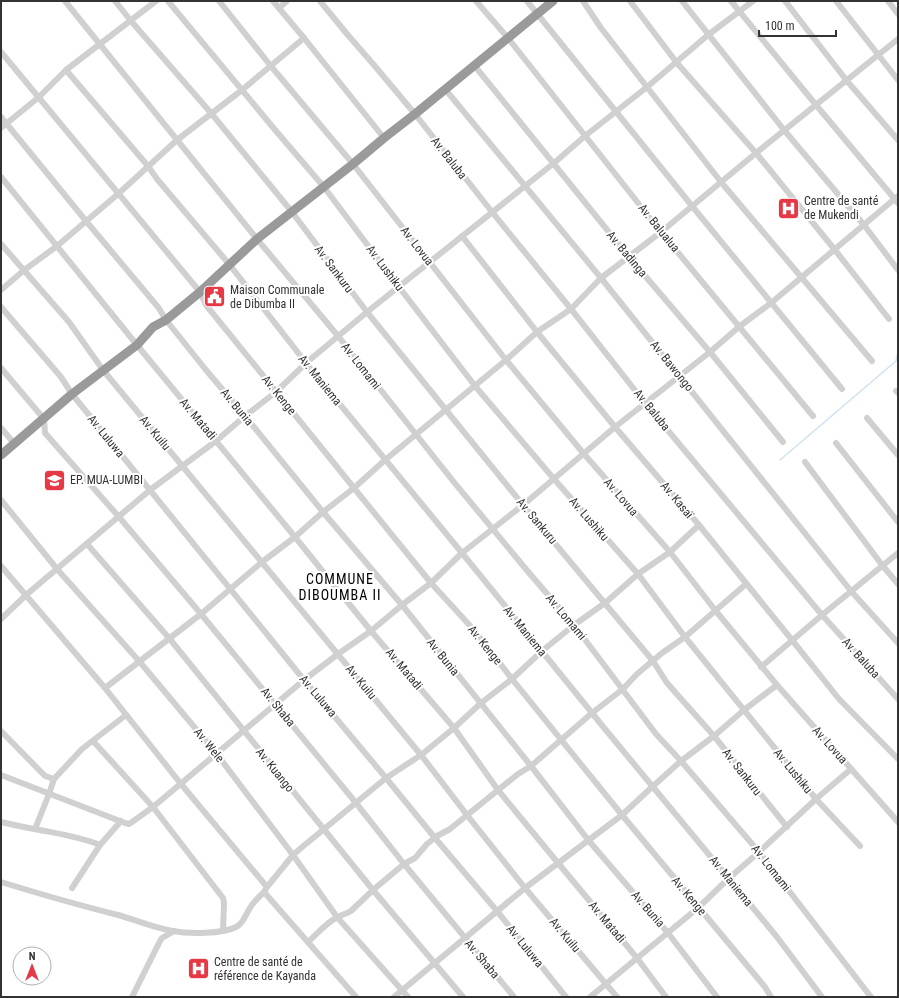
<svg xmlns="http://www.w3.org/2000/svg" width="899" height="998" font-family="'Roboto Condensed',sans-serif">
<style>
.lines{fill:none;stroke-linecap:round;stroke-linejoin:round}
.stream{stroke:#cfe2ee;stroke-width:1.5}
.minor{stroke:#d0d0d0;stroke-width:6}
.highway{stroke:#9a9a9a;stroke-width:9}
.labels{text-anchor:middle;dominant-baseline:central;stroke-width:4;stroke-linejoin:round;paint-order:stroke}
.street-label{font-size:12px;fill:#333;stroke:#fff}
.poi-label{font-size:12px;fill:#333;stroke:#fff;text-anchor:start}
.quarter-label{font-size:14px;letter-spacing:1px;fill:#000;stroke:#fff}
</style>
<rect width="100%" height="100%" fill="#fff"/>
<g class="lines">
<polyline class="stream" points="780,460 896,361 898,352"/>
<g class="minor">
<polyline points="65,1 257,239 338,336 453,481 530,574 574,625 656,734 681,761 759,852 871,997"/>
<polyline points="115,1 131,21 211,113 292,212 367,312 446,410 523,505 653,661 667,683 714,736 787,827"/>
<polyline points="168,1 276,131 324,187 399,287 475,386 554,479 638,574 685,637 816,799 860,846"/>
<polyline points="219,1 270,65 353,164 506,360 584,454 670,552 715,610 777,685 898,822"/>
<polyline points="273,1 304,38 384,138"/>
<polyline points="320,1 347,34 374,65 415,114 492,212 571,309 645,403 822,615 898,699"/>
<polyline points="476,1 508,38 661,232 813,416"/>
<polyline points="527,1 692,206 842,389"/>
<polyline points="583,1 601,28 721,182 872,361"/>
<polyline points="630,1 677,63 756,153 835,250 889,319"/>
<polyline points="682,1 784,130 864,225 898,270"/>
<polyline points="731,1 816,105 898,203"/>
<polyline points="785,1 847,81 898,140"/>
<polyline points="836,1 898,80"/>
<polyline points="888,1 898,14"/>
<polyline points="279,8 287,1"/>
<polyline points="1,52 200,292 206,305 354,488 431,583 474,630 512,679 622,815 765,987 771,997"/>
<polyline points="474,65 629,257 710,352 783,442"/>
<polyline points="66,70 148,166 157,179 229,264 306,363 462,553 605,729 706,851 777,937 822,997"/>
<polyline points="445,89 601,278 851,591 898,643"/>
<polyline points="1,117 86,221 158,307 166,320 206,370 245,416 323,512 402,605 531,766 589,841 668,933 717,997"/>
<polyline points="1,128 39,97 66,70 156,1"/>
<polyline points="1,177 137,345 295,537 371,631 454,728 498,790 558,863 637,958 666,997"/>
<polyline points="462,236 537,332 615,427 699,525 792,640 839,699 898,759"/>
<polyline points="1,244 69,322 103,370 421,755 467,815 525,888 617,997"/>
<polyline points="1,290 23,271 57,246 118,194 177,140 242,90 304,38"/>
<polyline points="1,307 61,377 72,394 304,680 386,778 435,838 497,911 566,997"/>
<polyline points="1,368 44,419 45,433 119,517 201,614 356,803 404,864 514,997"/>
<polyline points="896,391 898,393"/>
<polyline points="867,418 898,455"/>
<polyline points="1,428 14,443"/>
<polyline points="836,443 898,522"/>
<polyline points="805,462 882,565 898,584"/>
<polyline points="1,500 57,569 139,661 216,753 293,855 337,917 408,997"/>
<polyline points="87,544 169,638 373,890 463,997"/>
<polyline points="1,566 105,688 181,784 267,887"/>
<polyline points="1,619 26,595 150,490 216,441 245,416 276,392 306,363 367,312 554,163 585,136 647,87 708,35 753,1"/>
<polyline points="761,667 822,615 898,553"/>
<polyline points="105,688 201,614 262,562 295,537 323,512 354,488 385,460 506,360 537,332 571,309 601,278 661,232 756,153 898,39"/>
<polyline points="1,731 45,776 54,779"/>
<polyline points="93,741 153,807 223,898 224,903 223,931"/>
<polyline points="1,775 125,823 129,824 132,822 153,807 304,680 338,654 371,631 402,605 431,583 462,553 523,505 615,427 710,352 740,326 771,303 898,196"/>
<path d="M 1,822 C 14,825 27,828 40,830 C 61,834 81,837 100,845 L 72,888"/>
<polyline points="35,829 49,794 54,779 82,749 126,715"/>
<polyline points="100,845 121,821"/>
<path d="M 1,882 C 40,894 78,905 118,915 C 136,920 154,928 173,931 C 188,934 223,934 236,927 C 244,923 245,915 250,908 C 253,902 259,897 264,892 L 356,997"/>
<polyline points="264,892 267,887 293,855 301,848 386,778 421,755 454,728 481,703 512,679 542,651 574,625 605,603 638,574 670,552 699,525"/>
<path d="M 308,942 C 316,935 326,923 336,918 C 340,915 346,914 351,911 L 373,890 L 404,864 L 415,858 L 427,844 L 437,836 L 450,829 L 518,774 L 531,766 L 592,713 L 623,689 L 637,674 L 662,653 L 685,637 L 746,584"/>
<polyline points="132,997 160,941 162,938 174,931"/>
<polyline points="394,997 525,888 622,815 652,787 681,761 714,736 744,710 777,685"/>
<polyline points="590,997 699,907 728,879 759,852 816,799 851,769"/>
</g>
<polyline class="highway" points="1,455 72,394 137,345 153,327 166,320 200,292 257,239 353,164 384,138 415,114 553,1"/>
</g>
<defs>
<symbol id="hospital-square" viewBox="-11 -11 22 22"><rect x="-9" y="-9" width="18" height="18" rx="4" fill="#e63946" stroke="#fff"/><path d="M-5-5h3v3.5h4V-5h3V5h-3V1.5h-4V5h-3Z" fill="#fff"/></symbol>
<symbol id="civic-square" viewBox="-11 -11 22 22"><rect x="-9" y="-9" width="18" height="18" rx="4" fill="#e63946" stroke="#fff"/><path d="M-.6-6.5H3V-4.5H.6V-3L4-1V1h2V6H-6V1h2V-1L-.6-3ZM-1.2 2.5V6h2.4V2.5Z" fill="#fff"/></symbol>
<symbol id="school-square" viewBox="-11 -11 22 22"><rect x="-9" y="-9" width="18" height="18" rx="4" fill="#e63946" stroke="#fff"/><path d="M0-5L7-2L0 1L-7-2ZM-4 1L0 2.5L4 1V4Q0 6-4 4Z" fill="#fff"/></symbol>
</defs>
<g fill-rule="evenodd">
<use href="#hospital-square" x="776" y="196" width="25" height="25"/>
<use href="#civic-square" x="202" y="284" width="25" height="25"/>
<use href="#school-square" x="42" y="468" width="25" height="25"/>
<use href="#hospital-square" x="186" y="956" width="25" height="25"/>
</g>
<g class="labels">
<g class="street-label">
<text transform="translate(449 158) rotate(52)">Av. Baluba</text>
<text transform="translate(659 228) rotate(51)">Av. Balualua</text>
<text transform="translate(417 246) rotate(52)">Av. Lovua</text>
<text transform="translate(627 254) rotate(50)">Av. Badinga</text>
<text transform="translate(385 268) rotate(53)">Av. Lushiku</text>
<text transform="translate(334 269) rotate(53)">Av. Sankuru</text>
<text transform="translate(361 366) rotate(52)">Av. Lomami</text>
<text transform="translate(672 366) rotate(51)">Av. Bawongo</text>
<text transform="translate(320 380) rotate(51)">Av. Maniema</text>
<text transform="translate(279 395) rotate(51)">Av. Kenge</text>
<text transform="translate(237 407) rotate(50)">Av. Bunia</text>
<text transform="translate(652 410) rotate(51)">Av. Baluba</text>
<text transform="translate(198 419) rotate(50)">Av. Matadi</text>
<text transform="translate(155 433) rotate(50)">Av. Kuilu</text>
<text transform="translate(106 436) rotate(51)">Av. Luluwa</text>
<text transform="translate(621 497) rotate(49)">Av. Lovua</text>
<text transform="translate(677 500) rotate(50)">Av. Kasaï</text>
<text transform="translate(589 519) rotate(49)">Av. Lushiku</text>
<text transform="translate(537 521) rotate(50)">Av. Sankuru</text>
<text transform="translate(566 617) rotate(50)">Av. Lomami</text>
<text transform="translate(525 631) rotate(51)">Av. Maniema</text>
<text transform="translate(485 645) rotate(51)">Av. Kenge</text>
<text transform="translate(443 657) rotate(51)">Av. Bunia</text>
<text transform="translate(861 658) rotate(48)">Av. Baluba</text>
<text transform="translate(404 669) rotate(50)">Av. Matadi</text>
<text transform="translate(361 682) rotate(50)">Av. Kuilu</text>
<text transform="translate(318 696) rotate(50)">Av. Luluwa</text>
<text transform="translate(278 707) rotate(51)">Av. Shaba</text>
<text transform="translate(209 745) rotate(51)">Av. Wele</text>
<text transform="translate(830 745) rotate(48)">Av. Lovua</text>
<text transform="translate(275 770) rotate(51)">Av. Kuango</text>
<text transform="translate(793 771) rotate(51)">Av. Lushiku</text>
<text transform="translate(742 772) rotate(52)">Av. Sankuru</text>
<text transform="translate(771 868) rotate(52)">Av. Lomami</text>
<text transform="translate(731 881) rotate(51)">Av. Maniema</text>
<text transform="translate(689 896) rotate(50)">Av. Kenge</text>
<text transform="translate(648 909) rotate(49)">Av. Bunia</text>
<text transform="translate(607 922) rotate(50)">Av. Matadi</text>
<text transform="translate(565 935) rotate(50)">Av. Kuilu</text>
<text transform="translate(525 946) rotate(51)">Av. Luluwa</text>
<text transform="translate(482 959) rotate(50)">Av. Shaba</text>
</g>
<g class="poi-label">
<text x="804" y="201">Centre de santé<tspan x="804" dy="14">de Mukendi</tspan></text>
<text x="230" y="290">Maison Communale<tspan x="230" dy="14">de Dibumba II</tspan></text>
<text x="70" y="480">EP. MUA-LUMBI</text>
<text x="214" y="962">Centre de santé de<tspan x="214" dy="14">référence de Kayanda</tspan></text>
</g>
<g class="quarter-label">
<text x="340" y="579">COMMUNE<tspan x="340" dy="16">DIBOUMBA II</tspan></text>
</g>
</g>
<rect width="899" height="998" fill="none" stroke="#333333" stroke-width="4"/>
<g transform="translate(32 966)"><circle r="19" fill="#ffffff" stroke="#adadad"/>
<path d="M0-3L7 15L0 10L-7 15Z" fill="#e63946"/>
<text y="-6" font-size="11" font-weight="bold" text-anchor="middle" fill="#333333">N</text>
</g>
<path d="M759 30v6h77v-6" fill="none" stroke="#333333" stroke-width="2"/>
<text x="765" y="30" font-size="12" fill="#333333" stroke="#ffffff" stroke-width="3" paint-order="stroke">100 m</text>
</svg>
